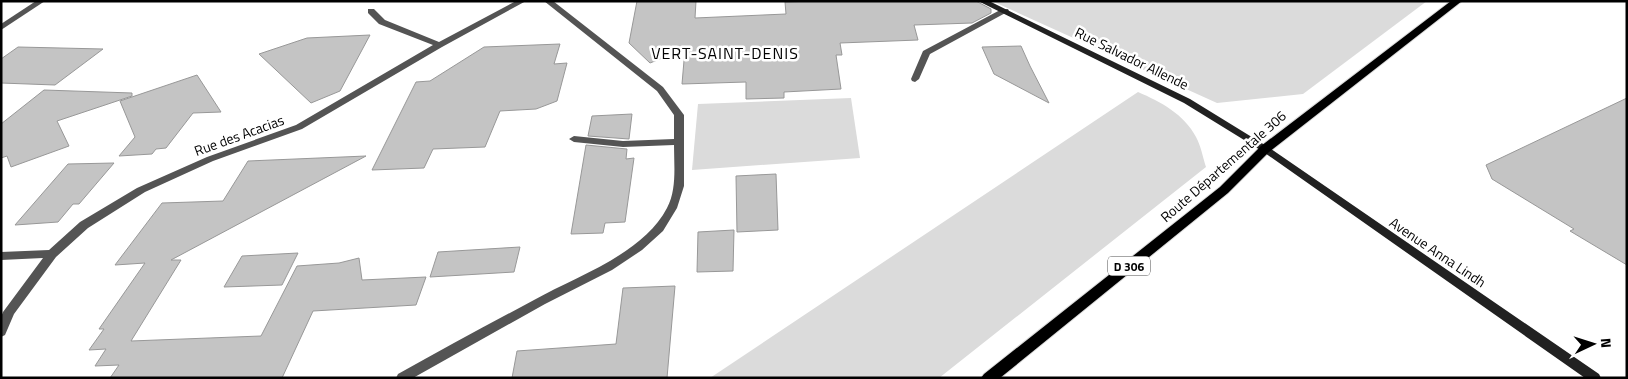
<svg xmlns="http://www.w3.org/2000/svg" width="1628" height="379" font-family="'Titillium Web',sans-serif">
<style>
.green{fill:#dbdbdb}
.building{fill:#c4c4c4;stroke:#989898}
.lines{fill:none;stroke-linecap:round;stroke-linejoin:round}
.primary-casing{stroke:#dbdbdb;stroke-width:2}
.street{fill:#545454;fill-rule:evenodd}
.secondary{fill:#212121;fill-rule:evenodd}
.primary{fill:#000;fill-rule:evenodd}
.labels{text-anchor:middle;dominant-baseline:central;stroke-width:5;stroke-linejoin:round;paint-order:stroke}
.shield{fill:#fff;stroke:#4c4c4c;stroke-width:1}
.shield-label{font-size:12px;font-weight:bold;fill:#000}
.street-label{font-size:14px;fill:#000;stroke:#fff}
.quarter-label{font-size:16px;letter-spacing:1px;fill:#000;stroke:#fff}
</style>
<rect width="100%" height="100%" fill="#fff"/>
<g class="green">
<polygon points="992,1 1427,1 1303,94 1217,103"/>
<path d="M 1138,92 C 1161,102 1184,114 1196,137 C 1201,146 1203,158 1206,167 L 939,378 L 710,378 Z"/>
<polygon points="851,98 860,158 692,170 698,104"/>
</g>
<g class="building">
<polygon points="637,1 696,1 695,18 786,14 785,2 811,1 976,1 991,9 991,13 972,23 914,25 918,40 840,43 842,55 836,55 841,89 784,92 784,98 746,99 746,82 682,84 685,49 650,63 629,43"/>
<polygon points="370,35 340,91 311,103 259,54 307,38"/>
<polygon points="560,44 554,64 567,63 557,101 536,109 500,111 485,147 433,149 424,168 372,170 416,82 430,81 484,47"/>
<polygon points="1021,46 1030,66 1049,103 994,74 982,47"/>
<polygon points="18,47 103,49 55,85 1,83 1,59"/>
<polygon points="197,75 221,112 193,113 166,148 156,149 152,154 119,156 135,137 120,101"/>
<polygon points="44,90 132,93 132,96 57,121 69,146 11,167 7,156 1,158 1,124"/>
<polygon points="1627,98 1627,265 1570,231 1574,229 1492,179 1486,165"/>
<polygon points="632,114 629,139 588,136 592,116"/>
<polygon points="586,145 627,149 626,159 634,158 625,222 605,223 603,233 571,234"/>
<polygon points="366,156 171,260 181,260 131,341 261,336 297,266 339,263 359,258 362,280 426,277 416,305 313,311 282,378 110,378 119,365 95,366 106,349 89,350 104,329 99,329 145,263 115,265 162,203 223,201 248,161"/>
<polygon points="114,163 79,204 73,204 58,222 15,225 68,164"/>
<polygon points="776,174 778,230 737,232 736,176"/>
<polygon points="734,230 733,271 697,272 698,232"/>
<polygon points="520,247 514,272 430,277 438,252"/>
<polygon points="298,253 282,285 224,287 242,256"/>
<polygon points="675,286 667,378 512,378 517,351 616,344 623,288"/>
</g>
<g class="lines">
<defs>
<polygon id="primary" points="1451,1 1462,1 1269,152 1228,193 1000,378 981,378 984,374 1220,187 1261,146"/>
</defs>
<use href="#primary" class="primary-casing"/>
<g class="street">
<polygon points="36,1 45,1 1,30 1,24"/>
<polygon points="516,1 526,1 442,47 302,129 213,161 145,192 88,228 56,257 14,314 5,335 1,337 1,317 3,312 43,258 1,260 1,252 49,250 80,222 137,188 207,157 296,125 433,45 379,24 368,13 368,9 374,9 385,20 439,42"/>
<path d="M 544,1 L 553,1 L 663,87 L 684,115 L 684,186 L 677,208 L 663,231 L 642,250 L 612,270 L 545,304 L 413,378 L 396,378 L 398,374 C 443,349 489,324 534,300 C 577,276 643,254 667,208 C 677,189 674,166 674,145 L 623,147 L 574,142 L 569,139 L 574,136 L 623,141 L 674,139 L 674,115 L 657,91 Z"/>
<polygon points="1002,9 1008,9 1009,11 930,54 919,79 915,82 912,81 911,79 923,51"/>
</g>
<polygon class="secondary" points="978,1 989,1 1190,99 1268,147 1599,374 1601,378 1585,378 1262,151 1184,103"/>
<use href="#primary" class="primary"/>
</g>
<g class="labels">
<rect class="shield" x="1108" y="256.5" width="42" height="19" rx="4"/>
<g class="shield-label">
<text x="1129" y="266">D 306</text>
</g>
<g class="street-label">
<text transform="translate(1132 58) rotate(26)">Rue Salvador Allende</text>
<text transform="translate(239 135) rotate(-20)">Rue des Acacias</text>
<text transform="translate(1223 166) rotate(-41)">Route Départementale 306</text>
<text transform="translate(1438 252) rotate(34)">Avenue Anna Lindh</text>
</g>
<g class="quarter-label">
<text x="725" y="53">VERT-SAINT-DENIS</text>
</g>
</g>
<rect width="1628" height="379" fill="none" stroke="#000000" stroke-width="5"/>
<g transform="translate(1593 344) rotate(86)" stroke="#ffffff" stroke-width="4" paint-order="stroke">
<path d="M0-4L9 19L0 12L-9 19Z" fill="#000000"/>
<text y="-8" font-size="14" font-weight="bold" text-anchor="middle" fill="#000000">N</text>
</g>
</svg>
